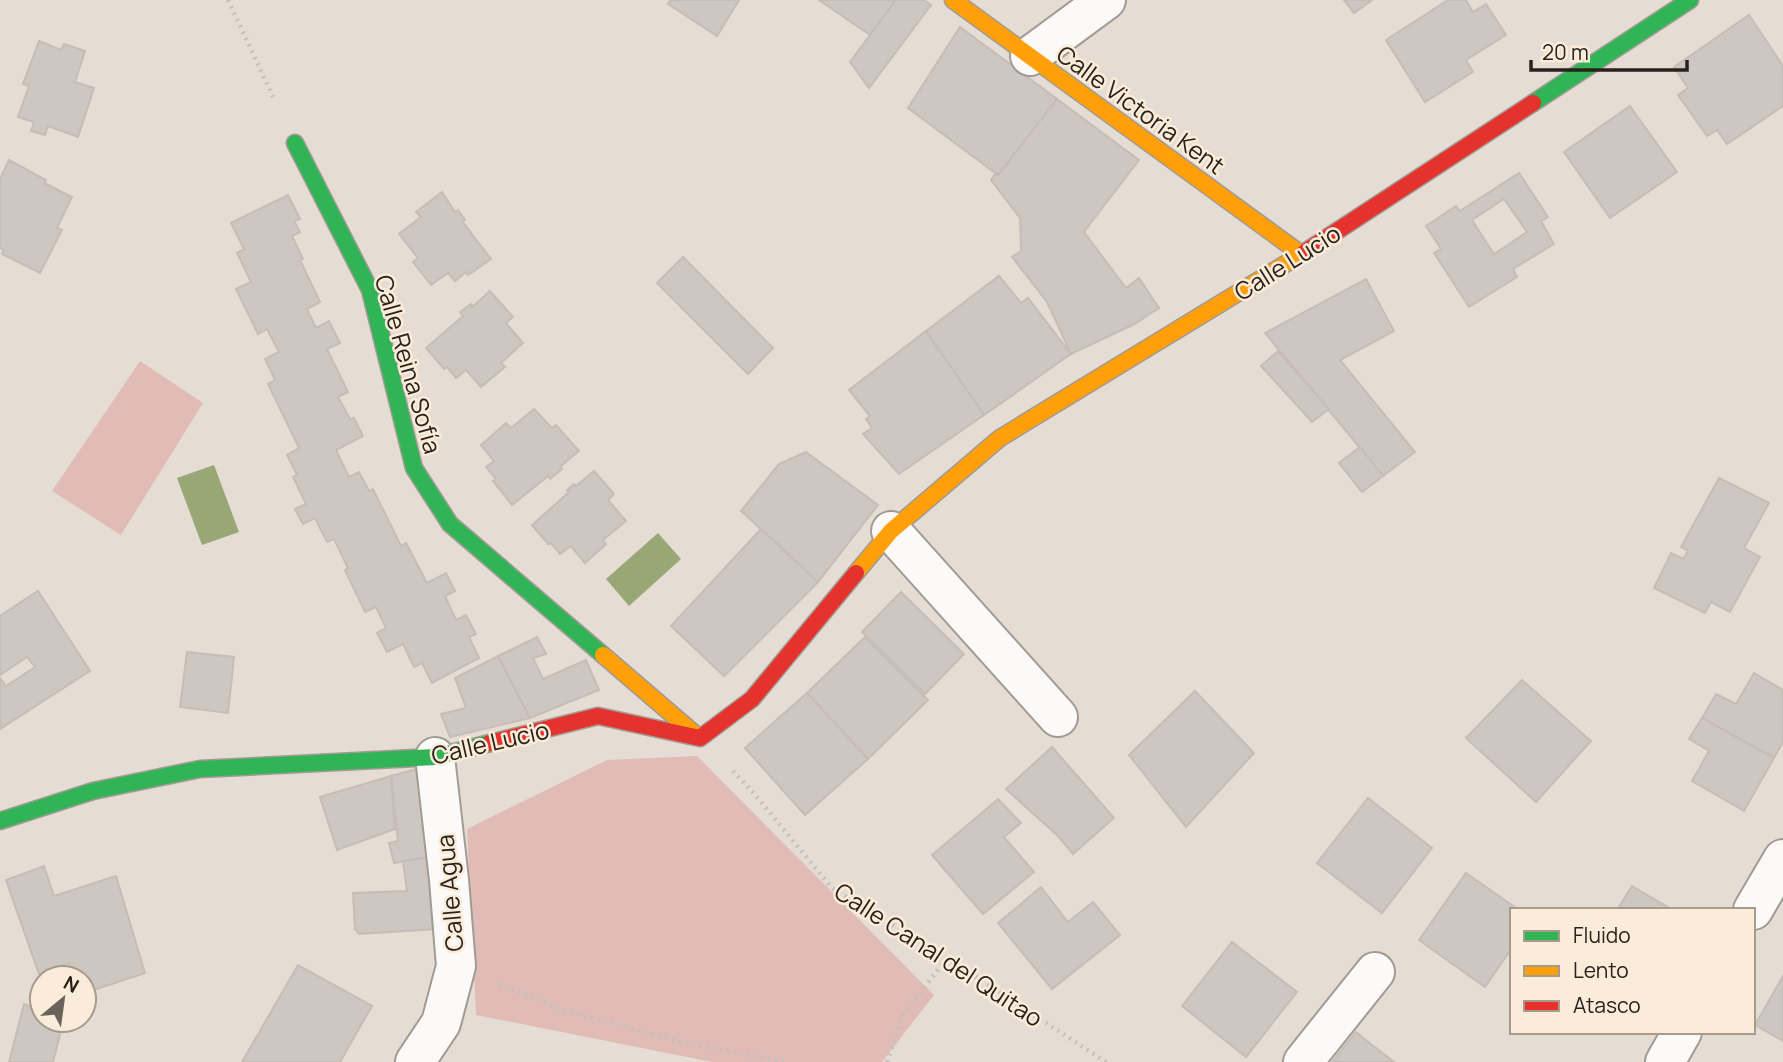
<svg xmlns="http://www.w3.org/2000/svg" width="1783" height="1062" font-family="Manrope,sans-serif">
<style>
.green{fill:#e1bcb7}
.water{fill:#99a776}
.building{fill:#cec6c1;stroke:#c5bdb7;stroke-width:2;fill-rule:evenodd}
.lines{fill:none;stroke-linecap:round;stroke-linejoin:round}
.street-casing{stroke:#a19b94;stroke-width:42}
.fast-casing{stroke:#a19b94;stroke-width:19}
.slow-casing{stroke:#a19b94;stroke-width:19}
.jam-casing{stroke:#a19b94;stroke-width:19}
.path{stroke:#c3c0bd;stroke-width:4.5;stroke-dasharray:2 5;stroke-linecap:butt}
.street{stroke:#fbfaf9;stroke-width:38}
.fast{stroke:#30b455;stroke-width:16}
.slow{stroke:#ff9f0a;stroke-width:16}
.jam{stroke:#e5322d;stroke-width:16}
.labels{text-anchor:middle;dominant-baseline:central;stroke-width:5;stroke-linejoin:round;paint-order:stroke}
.street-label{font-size:24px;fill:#28221c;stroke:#fbecd9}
</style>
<rect width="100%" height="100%" fill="#e5ddd4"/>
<g class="green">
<polygon points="140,361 203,403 121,535 52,491"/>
<polygon points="697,756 934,995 882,1062 712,1062 476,1015 467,829 607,760"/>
</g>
<g class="water">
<polygon points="214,465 239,532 202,545 177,478"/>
<polygon points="658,533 681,559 629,606 606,579"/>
</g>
<g class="building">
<polygon points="670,0 739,0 717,36 668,4"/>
<polygon points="819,0 896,0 870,35"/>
<polygon points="896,0 924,0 931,5 869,88 850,62"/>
<polygon points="1344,0 1372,0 1354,13"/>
<polygon points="1448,0 1466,0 1473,12 1486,4 1506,35 1466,60 1473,72 1425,102 1386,40"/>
<polygon points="1749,15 1783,66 1783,106 1727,144 1717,130 1707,136 1678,95 1688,88 1674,67"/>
<polygon points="960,27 1057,99 998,175 908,108"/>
<polygon points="39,41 61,50 64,44 85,51 75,82 94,88 78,137 48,126 45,135 31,131 34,122 18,117 29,86 23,84"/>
<polygon points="1057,99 1139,160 1084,232 1126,288 1139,278 1159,308 1135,324 1071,354 1047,302 1012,257 1021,251 1020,218 991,180 995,174 998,175"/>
<polygon points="1630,106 1677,172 1610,218 1564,152"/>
<polygon points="9,160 46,180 44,183 72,197 57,228 62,230 40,273 2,254 4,250 0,248 0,179"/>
<path d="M 1519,173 L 1548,217 L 1541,221 L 1554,244 L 1513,269 L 1517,277 L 1469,307 L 1434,253 L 1441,249 L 1426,226 L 1456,206 L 1460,211 ZM 1504,199 L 1527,232 L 1494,254 L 1472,220 Z"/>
<polygon points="442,192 455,212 458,210 465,220 462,221 491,259 468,275 466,272 455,281 448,273 431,285 413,262 418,258 399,234 421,217 416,212"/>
<polygon points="288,195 300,219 294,221 300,232 292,236 303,259 300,260 320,302 307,309 316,328 329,321 340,343 327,349 348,392 338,397 350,419 354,418 363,436 336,450 349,477 359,472 369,491 373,489 401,546 406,543 427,583 446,573 455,591 445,596 456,620 466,615 476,634 469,637 479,658 432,683 422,663 414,667 403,644 387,652 377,633 386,628 376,607 365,612 345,570 348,568 334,539 327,542 315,518 303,524 295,509 306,504 293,477 297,475 287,455 299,448 268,384 275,380 265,359 279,352 267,329 258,334 236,289 251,282 237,253 244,249 231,223"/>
<polygon points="683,257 773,348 748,374 657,283"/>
<polygon points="999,276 1021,303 1028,298 1071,354 984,415 926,331"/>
<polygon points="1366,279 1394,331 1340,360 1415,452 1383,476 1265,333"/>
<polygon points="490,291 513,317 506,323 523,343 501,363 505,367 481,387 466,370 456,378 447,367 444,369 426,348 463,316 460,312 471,304 472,307"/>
<polygon points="926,331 984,415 899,474 863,434 872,428 866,419 870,416 849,390"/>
<polygon points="1278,351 1329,409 1312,422 1261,366"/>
<polygon points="534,409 552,428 556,425 579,451 561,466 562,469 550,479 548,476 512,505 493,481 496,479 486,467 494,461 481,445 506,423 511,428"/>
<polygon points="1360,447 1383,476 1362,492 1339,463"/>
<polygon points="806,452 878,505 818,582 741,511 779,464"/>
<polygon points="594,471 614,494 608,500 626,521 603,540 606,544 585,563 571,546 560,554 551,543 548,544 532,525 569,492 567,490 574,484 576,486"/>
<polygon points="1719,478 1769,503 1744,548 1760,557 1730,612 1711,602 1705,613 1654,588 1671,553 1683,559 1688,551 1681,547"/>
<polygon points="761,529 818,582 724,676 671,626"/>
<polygon points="38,591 90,671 0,729 0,678 6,686 35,667 27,657 0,675 0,616"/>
<polygon points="901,592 964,654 925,694 862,632"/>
<polygon points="537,637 546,654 533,658 543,679 586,660 599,690 530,718 498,656"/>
<polygon points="865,637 928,700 868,759 807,693"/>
<polygon points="187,652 234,657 228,713 180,707"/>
<polygon points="498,656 530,718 450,737 441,714 466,708 455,678"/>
<polygon points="1754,673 1783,690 1783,742 1774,758 1702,718 1716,694 1736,704"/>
<polygon points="1522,680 1591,741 1536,802 1466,738"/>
<polygon points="1195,691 1254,753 1186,827 1129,755"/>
<polygon points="807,693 868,759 805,815 745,748"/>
<polygon points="1702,718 1774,758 1744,811 1692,781 1709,751 1689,739"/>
<polygon points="1052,747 1114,818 1073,854 1058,836 1006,789"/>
<polygon points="423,767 435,856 394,863 389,843 398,841 391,776"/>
<polygon points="391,776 395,829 337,850 320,797"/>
<polygon points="1368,798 1432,848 1382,913 1317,863"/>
<polygon points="998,799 1021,823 1004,837 1034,872 983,914 932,855"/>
<polygon points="435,856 436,929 359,934 355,929 353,893 407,891 403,861"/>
<polygon points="44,866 54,896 116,876 145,973 84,993 84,978 74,978 69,963 39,974 6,880"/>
<polygon points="1466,873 1519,910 1512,910 1512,948 1485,987 1419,940"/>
<polygon points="1632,886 1673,910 1617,910"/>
<polygon points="1041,887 1068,922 1093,902 1120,935 1052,989 998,923"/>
<polygon points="1232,942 1297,992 1246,1057 1182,1006"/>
<polygon points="298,965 372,1006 340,1062 242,1062"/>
<polygon points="1783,976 1783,1041 1755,1025"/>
<polygon points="24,1004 42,1012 42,1020 58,1020 63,1023 53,1062 9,1062"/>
<polygon points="1356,1032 1362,1037 1394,1062 1332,1062"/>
</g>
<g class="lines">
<defs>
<g id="street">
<polyline points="1030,56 1106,0"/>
<polyline points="891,531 1058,717"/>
<polyline points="1753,910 1783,859"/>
<polyline points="415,1062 441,1023 456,966 449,880 435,757"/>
<polyline points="1303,1062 1375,972"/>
<polyline points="1665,1062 1682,1032"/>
</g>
<g id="fast">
<polyline points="1533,103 1690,0"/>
<polyline points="295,143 370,290 414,468 450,524 603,655"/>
<polyline points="0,821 93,791 200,769 435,757 490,743"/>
</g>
<g id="slow">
<polyline points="953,0 1301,254"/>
<polyline points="856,573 891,531 1000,438 1305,252"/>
<polyline points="603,655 696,735"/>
</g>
<g id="jam">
<polyline points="1305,252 1533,103"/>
<polyline points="490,743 598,716 700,738 752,699 856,573"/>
</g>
</defs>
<use href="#street" class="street-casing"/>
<use href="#fast" class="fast-casing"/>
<use href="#slow" class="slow-casing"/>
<use href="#jam" class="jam-casing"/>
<g class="path">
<polyline points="228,0 275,101"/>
<polyline points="733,771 752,791 832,888 947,958 1106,1062"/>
<polyline points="499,984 560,1009 686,1043 784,1062"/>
<polyline points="887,1062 903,1015 947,958"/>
</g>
<use href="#street" class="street"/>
<use href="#fast" class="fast"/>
<use href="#slow" class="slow"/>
<use href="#jam" class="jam"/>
</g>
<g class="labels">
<g class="street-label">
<text transform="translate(1141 109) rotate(36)">Calle Victoria Kent</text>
<text transform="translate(1287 262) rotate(-32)">Calle Lucio</text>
<text transform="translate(409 364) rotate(74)">Calle Reina Sofía</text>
<text transform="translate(490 742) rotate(-13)">Calle Lucio</text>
<text transform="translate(449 893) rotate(-95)">Calle Agua</text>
<text transform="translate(939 954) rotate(33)">Calle Canal del Quitao</text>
</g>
</g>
<rect x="1510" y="908" width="245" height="126" fill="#fbecd9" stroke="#a79b8d" stroke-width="2"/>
<rect x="1524" y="931" width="35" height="10" fill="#30b455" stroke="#a79b8d" stroke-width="2"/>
<text x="1573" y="943" font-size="21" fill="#28221c">Fluido</text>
<rect x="1524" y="966" width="35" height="10" fill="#ff9f0a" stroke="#a79b8d" stroke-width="2"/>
<text x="1573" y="978" font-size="21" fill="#28221c">Lento</text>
<rect x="1524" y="1001" width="35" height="10" fill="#e5322d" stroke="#a79b8d" stroke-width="2"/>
<text x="1573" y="1013" font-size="21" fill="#28221c">Atasco</text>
<g transform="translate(63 999) rotate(29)"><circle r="33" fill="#fbecd9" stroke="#a79b8d" stroke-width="2"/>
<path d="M0-5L12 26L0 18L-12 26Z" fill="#6a635c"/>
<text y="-10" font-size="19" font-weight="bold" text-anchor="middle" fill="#28221c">N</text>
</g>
<path d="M1531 60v10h156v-10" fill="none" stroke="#28221c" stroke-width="3.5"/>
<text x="1542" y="60" font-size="21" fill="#28221c" stroke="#fbecd9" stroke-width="5" paint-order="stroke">20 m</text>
</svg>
